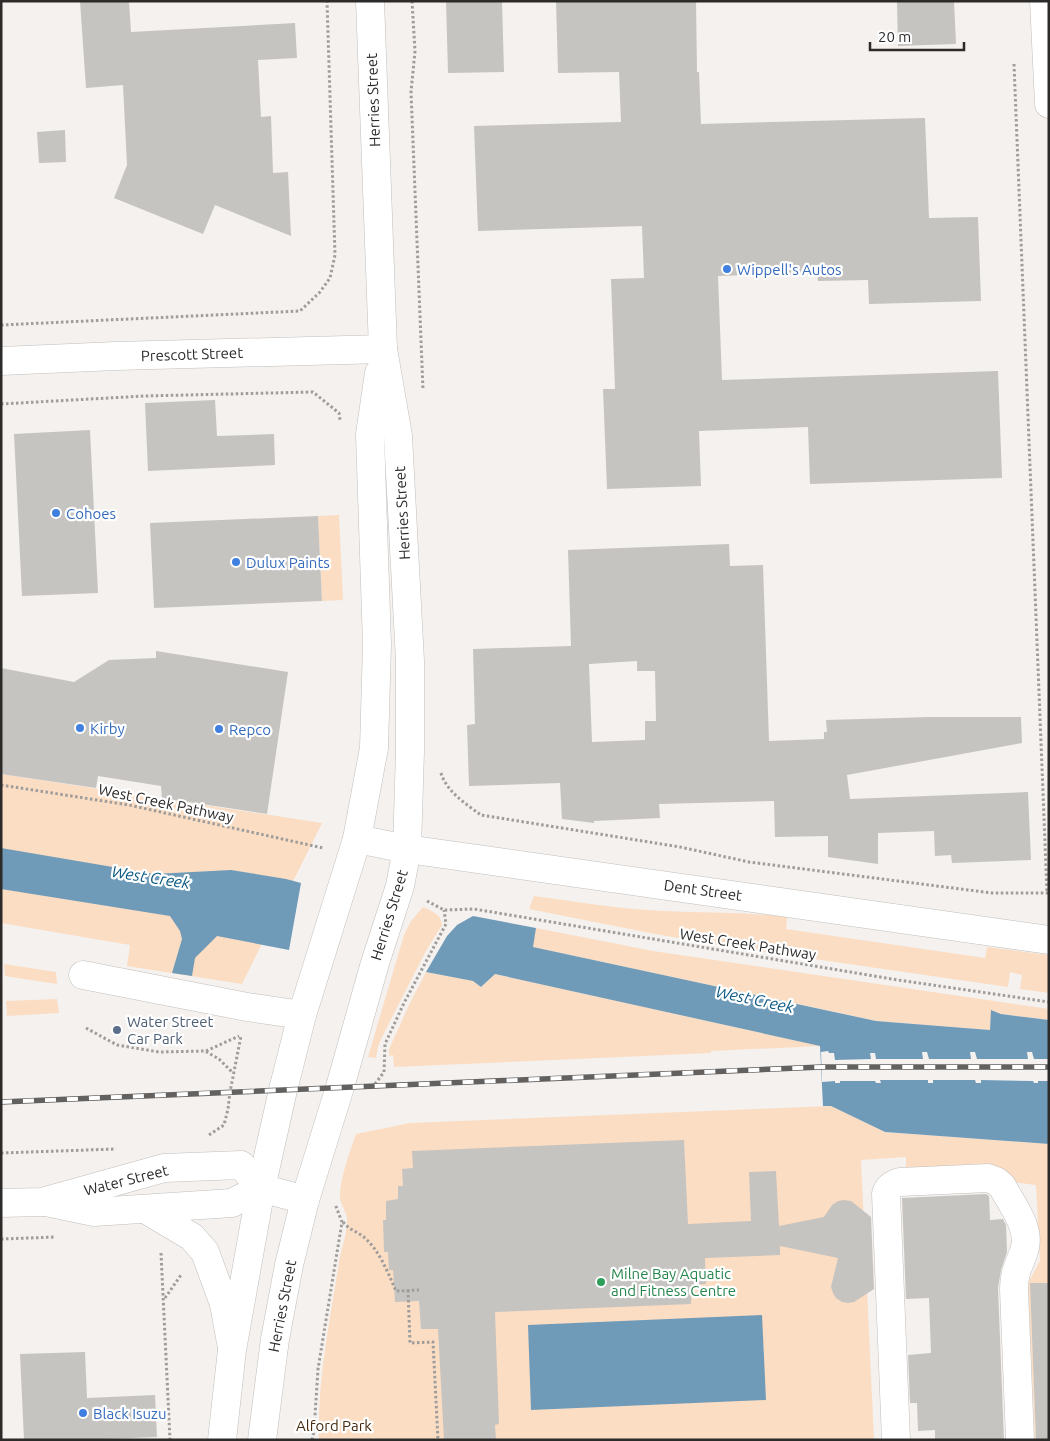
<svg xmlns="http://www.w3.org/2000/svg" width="1050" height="1441" font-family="Ubuntu,sans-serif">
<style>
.green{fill:#fbddc3}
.water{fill:#6f9bb9}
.pier{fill:#f4f1ef}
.building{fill:#c6c4c1;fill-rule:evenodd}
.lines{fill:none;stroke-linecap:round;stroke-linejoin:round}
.minor-casing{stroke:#c1bfbc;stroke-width:29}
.major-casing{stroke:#c1bfbc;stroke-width:29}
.path{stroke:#9f9d9b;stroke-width:3;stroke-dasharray:2.5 2.5;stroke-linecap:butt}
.minor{stroke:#fff;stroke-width:28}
.major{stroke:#fff;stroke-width:28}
.rail-casing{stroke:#626160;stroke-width:5.5}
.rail{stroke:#fff;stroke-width:4;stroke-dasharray:11;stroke-linecap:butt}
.shop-dot{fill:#3f7fe0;stroke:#fff;stroke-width:2}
.service-dot{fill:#5c6f8a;stroke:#fff;stroke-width:2}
.leisure-dot{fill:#2e9e5b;stroke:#fff;stroke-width:2}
.labels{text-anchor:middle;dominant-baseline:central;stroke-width:4.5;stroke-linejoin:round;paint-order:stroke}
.street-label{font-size:15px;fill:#2c2b2a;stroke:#fff}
.shop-label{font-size:15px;fill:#366cbe;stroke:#fff;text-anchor:start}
.service-label{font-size:15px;fill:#4e5e75;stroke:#fff;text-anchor:start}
.leisure-label{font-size:15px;fill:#27864d;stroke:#fff;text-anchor:start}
.park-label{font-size:15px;fill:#44290d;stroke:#fff}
.water-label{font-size:16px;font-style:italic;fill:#0c5a83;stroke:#fff}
</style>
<rect width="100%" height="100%" fill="#f4f1ef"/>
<g class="green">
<polygon points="339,515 343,600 322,601 318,516"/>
<polygon points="1,774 322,823 242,984 127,966 130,945 1,923"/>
<path d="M 534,896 C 577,902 620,909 664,911 C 705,913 746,912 787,917 L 786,929 L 985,958 L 987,947 L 1049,955 L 1049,993 L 1020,989 L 1022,975 L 1010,972 L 1008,987 L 731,947 L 655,934 L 529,909 Z"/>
<path d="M 423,907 C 432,911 442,915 442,925 L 426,951 L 385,1031 L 378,1046 L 376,1058 L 368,1057 L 404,935 L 411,921 Z"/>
<polygon points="536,928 653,951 1049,1009 1049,1020 1001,1014 992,1010 990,1030 877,1021 532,947"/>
<polygon points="4,964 56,972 57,984 5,976"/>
<polygon points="426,972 474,981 481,987 495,974 821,1046 711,1051 711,1053 394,1067 393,1055 389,1056 389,1049 410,1003"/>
<polygon points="57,999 59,1013 7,1016 6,1001"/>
<path d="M 831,1106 L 885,1132 L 1049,1144 L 1049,1440 L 1035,1440 L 1028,1283 L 1040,1261 L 1036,1185 L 906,1169 L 906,1157 L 861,1160 L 874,1440 L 319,1440 C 317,1381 330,1320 339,1262 C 341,1249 347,1234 347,1222 C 348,1212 340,1206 340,1196 C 340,1179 350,1151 356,1134 L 410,1123 Z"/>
</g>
<g class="water">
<polygon points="1,848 154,874 231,870 286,879 301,883 289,950 217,936 195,958 192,976 172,973 182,939 180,931 170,916 1,889"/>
<polygon points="473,916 536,928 533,947 876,1021 990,1030 991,1010 1001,1014 1049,1020 1049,1144 885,1132 831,1106 823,1106 820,1046 495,974 481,987 473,981 426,972 447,936 457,925"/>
<polygon points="762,1315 766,1400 531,1410 528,1325"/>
</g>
<polygon class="pier" points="828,1051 829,1053 834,1053 835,1060 871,1059 870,1053 875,1053 876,1059 923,1059 922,1052 927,1052 929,1059 971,1059 970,1052 975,1052 977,1059 1028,1059 1027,1052 1032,1052 1034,1059 1049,1059 1049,1081 1038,1081 1038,1083 1034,1083 1033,1081 981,1080 981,1083 976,1083 975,1080 933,1080 933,1083 928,1083 928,1080 880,1080 881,1083 876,1083 875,1081 840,1081 840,1083 835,1083 835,1081 822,1082 821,1052"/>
<g class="building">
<polygon points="80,1 129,1 131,32 295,23 297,58 258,60 261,117 271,116 273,173 288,172 291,236 215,205 203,234 114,198 127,165 123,85 86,88"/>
<polygon points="446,1 502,1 504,72 448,73"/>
<polygon points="556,1 696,1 697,72 699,72 701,124 925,118 929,218 978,217 981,301 869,304 868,280 818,281 817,273 718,276 722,380 998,371 1002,478 810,484 808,427 699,431 701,486 607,489 603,389 615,389 611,279 644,278 642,226 478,231 474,126 621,122 619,72 558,73"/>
<polygon points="897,1 954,1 956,44 898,46"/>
<polygon points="65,130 66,162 39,163 37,132"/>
<polygon points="215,400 217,436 274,434 275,465 148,471 145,403"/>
<polygon points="90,430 98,593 22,596 14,434"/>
<polygon points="318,516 322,601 154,608 150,523"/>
<path d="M 729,544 L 730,566 L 763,565 L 769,741 L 824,739 L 824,732 L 827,732 L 826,720 L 930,717 L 1021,717 L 1022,743 L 847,775 L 850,799 L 1028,792 L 1031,860 L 952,863 L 951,855 L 935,856 L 934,831 L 878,833 L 878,864 L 828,857 L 828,836 L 775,837 L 774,801 L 659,804 L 660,818 L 594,821 L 594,823 L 562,819 L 560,783 L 469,786 L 467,725 L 475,724 L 473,649 L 571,646 L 568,550 ZM 637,661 L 637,671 L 655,671 L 656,721 L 645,721 L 645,740 L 592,742 L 589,664 Z"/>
<polygon points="156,651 288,672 267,814 162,798 161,786 98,776 96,788 1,774 1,668 74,682 109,660 156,658"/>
<polygon points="684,1140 688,1224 751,1221 749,1172 776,1171 779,1226 824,1217 832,1205 838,1201 844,1200 851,1201 871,1217 874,1289 854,1302 848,1303 842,1302 836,1298 833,1293 831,1287 838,1258 780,1246 780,1255 705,1258 706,1284 692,1285 691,1304 495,1312 499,1424 495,1425 496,1440 444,1440 438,1329 421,1329 419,1301 395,1302 393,1270 389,1270 388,1252 384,1252 383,1220 386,1220 386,1201 398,1199 398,1186 403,1186 402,1169 413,1168 412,1151"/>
<polygon points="986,1194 989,1196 990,1220 1003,1219 1006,1225 1007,1252 1001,1270 998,1288 1004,1440 935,1440 935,1430 918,1431 917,1403 910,1403 908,1355 931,1353 929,1298 906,1299 902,1198"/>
<polygon points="1030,1283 1049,1283 1049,1440 1036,1440"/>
<polygon points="85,1352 87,1398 155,1395 157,1437 80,1440 24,1440 20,1354"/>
</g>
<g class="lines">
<defs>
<g id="minor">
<polyline points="1044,1 1049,104"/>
<polyline points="1,361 116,356 383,349"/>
<polyline points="357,839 407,849 1049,940"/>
<polyline points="83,975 247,1007 302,1015"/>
<polyline points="46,1202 94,1212 232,1203 261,1188"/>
<polyline points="1,1203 42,1202 164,1168 241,1165 261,1188 305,1200"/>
<polyline points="145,1209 192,1237 205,1252 224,1304 232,1348"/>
<path d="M 896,1440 L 886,1194 C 888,1187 893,1184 900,1182 L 988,1178 L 996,1181 L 1002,1186 C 1012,1205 1032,1229 1024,1251 C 1019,1266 1014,1272 1014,1289 L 1020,1440"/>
</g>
<g id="major">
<polyline points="222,1440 232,1350 261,1188 283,1090 302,1015 357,839 374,748 377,645 370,434 379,373"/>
<polyline points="262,1440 275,1339 289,1265 305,1200 340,1087 375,963 400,886 407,849 410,751 410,661 398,436 383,349 370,1"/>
</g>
</defs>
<use href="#minor" class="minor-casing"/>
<use href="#major" class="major-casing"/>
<g class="path">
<polyline points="412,1 415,51 411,92 423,390"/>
<polyline points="1014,64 1047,893"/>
<polyline points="1,325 300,311 320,292 330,278 335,255 327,1"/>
<polyline points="1,404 144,396 313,392 339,413 340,420"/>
<path d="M 441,773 C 446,791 467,805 481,815 L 680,847 L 749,862 L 992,893 L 1049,893"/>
<polyline points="1,785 129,805 323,848"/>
<polyline points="427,901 444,910 474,909 898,980 1049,1002"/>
<polyline points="86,1028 117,1045 159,1052 205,1051 219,1059 233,1073"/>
<polyline points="206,1051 239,1036"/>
<polyline points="372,1088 384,1072 385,1044 404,1003 446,924 444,910"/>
<polyline points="209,1135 224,1125 228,1109 230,1092 241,1036"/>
<polyline points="1,1153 116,1149"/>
<path d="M 343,1222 C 349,1230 359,1232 366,1239 C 380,1252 388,1273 396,1291 L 419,1290"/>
<polyline points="1,1239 56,1237"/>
<polyline points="161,1253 170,1440"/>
<polyline points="408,1290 410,1343 433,1342 438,1440"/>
<polyline points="165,1298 181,1275"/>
<polyline points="312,1440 314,1431 318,1369 342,1222 335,1204"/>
</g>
<use href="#minor" class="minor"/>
<use href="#major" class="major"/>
<defs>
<polyline id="rail" points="1,1102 822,1067 1049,1067"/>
</defs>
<use href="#rail" class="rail-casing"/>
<use href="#rail" class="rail"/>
</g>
<g class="shop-dot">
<circle cx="727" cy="269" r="5"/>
<circle cx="56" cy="513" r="5"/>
<circle cx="236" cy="562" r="5"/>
<circle cx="80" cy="728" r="5"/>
<circle cx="219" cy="729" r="5"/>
<circle cx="83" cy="1413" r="5"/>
</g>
<circle class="service-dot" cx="117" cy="1030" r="5"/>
<circle class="leisure-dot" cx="601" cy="1282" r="5"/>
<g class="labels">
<g class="street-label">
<text transform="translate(373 100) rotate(-92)">Herries Street</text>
<text transform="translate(192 354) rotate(-2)">Prescott Street</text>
<text transform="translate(402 513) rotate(-93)">Herries Street</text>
<text transform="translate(166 803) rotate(12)">West Creek Pathway</text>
<text transform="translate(703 890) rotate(8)">Dent Street</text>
<text transform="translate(389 915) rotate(-73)">Herries Street</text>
<text transform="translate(748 944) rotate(9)">West Creek Pathway</text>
<text transform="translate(126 1180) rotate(-14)">Water Street</text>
<text transform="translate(282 1306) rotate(-79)">Herries Street</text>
</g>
<g class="shop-label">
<text x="737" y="269">Wippell's Autos</text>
<text x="66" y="513">Cohoes</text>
<text x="246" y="562">Dulux Paints</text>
<text x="90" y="728">Kirby</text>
<text x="229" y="729">Repco</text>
<text x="93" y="1413">Black Isuzu</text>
</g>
<g class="service-label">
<text x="127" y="1021">Water Street<tspan x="127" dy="17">Car Park</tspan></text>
</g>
<g class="leisure-label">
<text x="611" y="1273">Milne Bay Aquatic<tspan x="611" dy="17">and Fitness Centre</tspan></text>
</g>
<g class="park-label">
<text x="334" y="1425">Alford Park</text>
</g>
<g class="water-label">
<text transform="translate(151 877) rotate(9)">West Creek</text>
<text transform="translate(755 999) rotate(12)">West Creek</text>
</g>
</g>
<rect width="1050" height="1441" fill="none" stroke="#2c2b2a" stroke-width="5"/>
<path d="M870 42v8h94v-8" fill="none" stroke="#2c2b2a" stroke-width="2.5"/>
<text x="878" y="42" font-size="15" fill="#2c2b2a" stroke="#ffffff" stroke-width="4" paint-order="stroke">20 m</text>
</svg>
